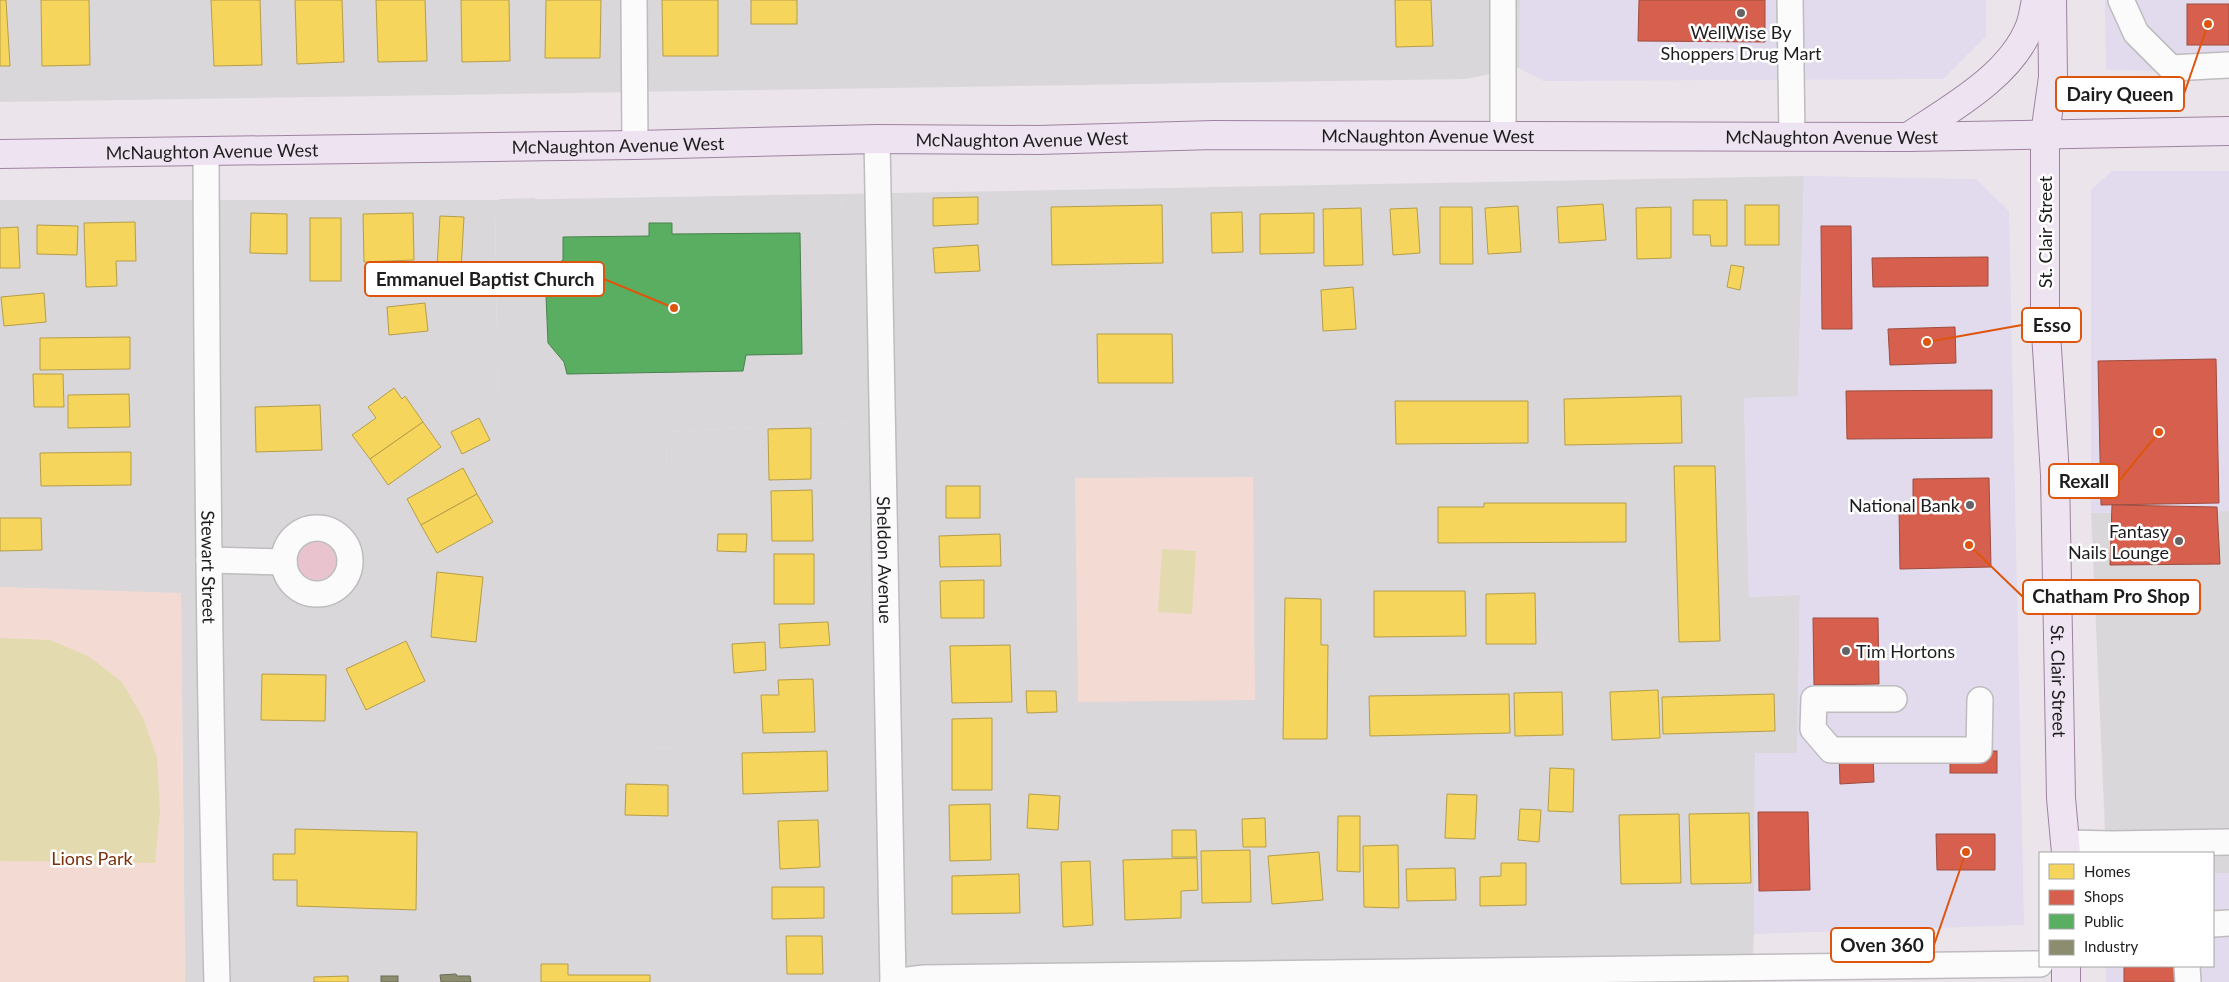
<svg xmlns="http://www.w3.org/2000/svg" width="2229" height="982" font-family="Lato,sans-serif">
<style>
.residential{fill:#dad7da}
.commercial{fill:#e2daed}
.religious{fill:#d9d7d9}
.grass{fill:#e9c3ce}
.park{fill:#f3dbd3}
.pitch{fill:#e3dab0}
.homes{fill:#f6d55c;stroke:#b59e49}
.shops{fill:#d6604d;stroke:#9e4c3f}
.public{fill:#5aae61;stroke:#48824d}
.industry{fill:#8c8c6e;stroke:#6b6b56}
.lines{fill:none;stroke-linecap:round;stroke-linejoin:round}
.minor-casing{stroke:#bebcbe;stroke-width:28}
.major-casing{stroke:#9f82a1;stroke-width:30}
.minor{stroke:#fcfbfc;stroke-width:25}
.major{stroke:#eee3f0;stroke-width:28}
.poi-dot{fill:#656365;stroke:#fff;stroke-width:2}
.labels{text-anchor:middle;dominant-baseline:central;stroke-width:5;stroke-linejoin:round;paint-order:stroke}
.poi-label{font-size:18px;fill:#1d1d1d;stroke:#fff;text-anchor:end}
.street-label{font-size:18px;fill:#1d1d1d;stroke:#fff}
.park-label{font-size:18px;fill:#7a310c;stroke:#fff}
.leader{fill:none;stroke:#de560d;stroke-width:2}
.callout-dot{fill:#de560d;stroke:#fff;stroke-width:2}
.callout{fill:#fff;stroke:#de560d;stroke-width:2}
.callout-label{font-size:19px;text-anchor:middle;font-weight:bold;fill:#1d1d1d}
</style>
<rect width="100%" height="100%" fill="#ebe5eb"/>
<g class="residential">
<polygon points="0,0 1520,0 1519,68 1466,79 0,102"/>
<polygon points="1804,176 1798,397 1744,398 1749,597 1800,595 1797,753 1755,753 1754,934 1751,982 185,982 181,594 0,587 0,200 495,200 498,412 499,199 535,198 539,384 606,745 672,749 666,432 850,422 841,194"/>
<polygon points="2229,511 2229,873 2213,873 2213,853 2106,853 2091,513"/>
</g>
<g class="commercial">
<polygon points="1520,0 1986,0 1986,36 1943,79 1543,81 1519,68"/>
<polygon points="2105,0 2229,0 2229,72 2106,70"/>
<polygon points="2112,171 2229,171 2229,511 2091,513 2091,190"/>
<polygon points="1804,176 1976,179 2009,211 2024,925 1754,934 1755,753 1797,753 1800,595 1749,597 1744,398 1798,396"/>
<polygon points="2213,873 2229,873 2229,982 2106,982 2106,966 2213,966"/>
</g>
<polygon class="religious" points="841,194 851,422 666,432 673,749 533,742 524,421 498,421 495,200"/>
<circle class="grass" cx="317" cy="561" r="19"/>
<g class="park">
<polygon points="1253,477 1255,700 1078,702 1075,478"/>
<polygon points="0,587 181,593 185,982 0,982"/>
</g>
<g class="pitch">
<polygon points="1162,549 1196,551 1192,614 1158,612"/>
<polygon points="0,638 50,640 88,656 122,682 144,720 157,758 160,811 155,863 0,861"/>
</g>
<g class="homes">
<polygon points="0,0 6,0 10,66 0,66"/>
<polygon points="41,0 89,0 90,65 42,66"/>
<polygon points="211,0 260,0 262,65 214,66"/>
<polygon points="295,0 342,0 344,62 297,64"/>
<polygon points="376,0 425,0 427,61 378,62"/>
<polygon points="461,0 509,0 510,61 462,62"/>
<polygon points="546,0 601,0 600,58 545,58"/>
<polygon points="662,0 718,0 718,56 663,56"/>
<rect x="751" y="0" width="46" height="24"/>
<polygon points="1395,0 1431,0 1433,46 1396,47"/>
<polygon points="978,197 978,224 933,226 933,198"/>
<polygon points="1693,200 1727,200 1727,246 1711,246 1710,235 1693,235"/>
<polygon points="1603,204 1606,240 1559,243 1557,207"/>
<polygon points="1162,205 1163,263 1052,265 1051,207"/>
<rect x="1745" y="205" width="34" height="40"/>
<polygon points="1518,206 1521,252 1488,254 1485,208"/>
<polygon points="1440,207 1472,207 1473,264 1440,264"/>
<polygon points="1671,207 1671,258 1637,259 1636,208"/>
<polygon points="1361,208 1363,265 1324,266 1323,209"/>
<polygon points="1417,208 1420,253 1393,255 1390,209"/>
<polygon points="1242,212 1243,252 1212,253 1211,213"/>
<polygon points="251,213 287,214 287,254 250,253"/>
<polygon points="413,213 414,260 364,262 363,214"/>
<polygon points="1314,213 1314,253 1260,254 1260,214"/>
<polygon points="440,216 464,217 461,269 437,268"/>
<rect x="310" y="218" width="31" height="63"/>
<polygon points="135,222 136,261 116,261 117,286 86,287 84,223"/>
<polygon points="37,225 78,226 77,255 37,254"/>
<polygon points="18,227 20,268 0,268 0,228"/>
<polygon points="978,245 980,271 935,273 933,248"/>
<polygon points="1731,265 1744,267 1740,290 1727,287"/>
<polygon points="1353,287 1356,329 1323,331 1321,290"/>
<polygon points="44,293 46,322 4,326 1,297"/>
<polygon points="425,303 428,331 389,335 387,307"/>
<polygon points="1097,334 1172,334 1173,383 1098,383"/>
<polygon points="130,337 130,369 40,370 40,338"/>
<polygon points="33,374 63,374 64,407 34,407"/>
<polygon points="394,388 402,399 405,396 423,422 370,459 352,435 376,418 368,407"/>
<polygon points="129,394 130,427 68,428 68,395"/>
<polygon points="1681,396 1682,443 1565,445 1564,399"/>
<polygon points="1395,401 1528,401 1528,443 1396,444"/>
<polygon points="320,405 322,450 256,452 255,407"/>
<polygon points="479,418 490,440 462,454 451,432"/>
<polygon points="423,422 441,447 388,485 370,459"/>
<polygon points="811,428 811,479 769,480 768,429"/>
<polygon points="131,452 131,485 41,486 40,453"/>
<polygon points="1674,466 1715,466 1720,641 1679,642"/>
<polygon points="463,468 477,494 421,525 407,499"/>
<rect x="946" y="486" width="34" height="32"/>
<polygon points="812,490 813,541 772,541 771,491"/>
<polygon points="477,494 493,522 437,553 421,525"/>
<polygon points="1484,503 1626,503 1626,542 1438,543 1438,507 1484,507"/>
<polygon points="0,518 41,518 42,550 0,551"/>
<polygon points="718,534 747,534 746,552 717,551"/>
<polygon points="1000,534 1001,566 940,567 939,536"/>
<rect x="774" y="554" width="40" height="50"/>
<polygon points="437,572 483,577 476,642 431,637"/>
<polygon points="984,580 984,618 941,618 940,581"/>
<polygon points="1374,591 1465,591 1466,636 1374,637"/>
<polygon points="1535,593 1536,644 1486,644 1486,594"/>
<polygon points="1285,598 1321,599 1321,645 1328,645 1327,739 1283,739"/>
<polygon points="828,622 830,645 780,648 779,624"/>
<polygon points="406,641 425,681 366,710 346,669"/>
<polygon points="765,642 766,670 734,673 732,644"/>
<polygon points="1010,645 1012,702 952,703 950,646"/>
<polygon points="262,674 326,675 325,721 261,720"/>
<polygon points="813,679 815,732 763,733 761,695 779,695 778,680"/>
<polygon points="1658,690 1660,738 1612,740 1610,692"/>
<polygon points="1026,691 1056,691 1057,712 1027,713"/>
<polygon points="1562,692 1563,735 1515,736 1514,693"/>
<polygon points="1509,694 1510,733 1370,736 1369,696"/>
<polygon points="1774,694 1775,731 1663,734 1662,697"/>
<polygon points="992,718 992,790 952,790 952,719"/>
<polygon points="827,751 828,791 743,794 742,753"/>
<polygon points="1550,768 1574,769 1573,812 1548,811"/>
<polygon points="626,784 668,785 668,816 625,815"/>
<polygon points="1029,794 1060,796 1058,830 1027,828"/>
<polygon points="1447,794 1477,795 1475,839 1445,838"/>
<polygon points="990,804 991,860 950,861 949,805"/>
<polygon points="1520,809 1541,810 1539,842 1518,840"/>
<polygon points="1749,813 1751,883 1691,884 1689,814"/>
<polygon points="1679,814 1681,883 1621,884 1619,815"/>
<polygon points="1338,816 1360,816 1360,872 1337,871"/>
<polygon points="1265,818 1266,847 1243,847 1242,819"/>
<polygon points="818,820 820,867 780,869 778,821"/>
<polygon points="295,829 417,832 416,910 297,906 297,880 273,880 273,854 295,854"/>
<polygon points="1172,830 1196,830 1197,857 1172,857"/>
<polygon points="1398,845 1399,908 1364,907 1363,846"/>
<polygon points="1250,850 1251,902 1202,903 1201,851"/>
<polygon points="1319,852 1323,900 1272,904 1268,856"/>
<polygon points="1197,858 1198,890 1181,891 1181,918 1125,920 1123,860"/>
<polygon points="1090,861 1093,925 1063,927 1061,862"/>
<polygon points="1501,863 1526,863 1526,905 1480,906 1480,877 1501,876"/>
<polygon points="1455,868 1456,900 1407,901 1406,869"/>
<polygon points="1019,874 1020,913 952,914 952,876"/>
<polygon points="772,887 824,887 824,918 772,919"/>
<polygon points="786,936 822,936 823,974 787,974"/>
<polygon points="541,964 568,964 568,975 650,975 650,982 541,982"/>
<polygon points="348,976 348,982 314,982 314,977"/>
</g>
<g class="shops">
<polygon points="1639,0 1765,0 1765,42 1638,41"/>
<rect x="2187" y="4" width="42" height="41"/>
<polygon points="1821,226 1851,226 1852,329 1822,329"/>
<polygon points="1988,257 1988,286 1873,287 1872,258"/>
<polygon points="1955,327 1956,363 1890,365 1888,329"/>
<polygon points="2216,359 2219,503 2101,505 2098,361"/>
<polygon points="1992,390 1992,438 1847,439 1846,391"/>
<polygon points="1989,478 1991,567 1900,569 1899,507 1913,507 1913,479"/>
<polygon points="2112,505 2217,507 2220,564 2110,565"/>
<polygon points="1813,618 1878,618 1879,684 1814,685"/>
<polygon points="1873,751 1874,782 1840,784 1839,753"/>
<rect x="1950" y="751" width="47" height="22"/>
<polygon points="1758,812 1808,812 1810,890 1759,891"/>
<polygon points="1936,834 1995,834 1995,870 1937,870"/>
<polygon points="2124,966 2178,966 2179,982 2124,982"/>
</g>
<polygon class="public" points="649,223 672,223 672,234 800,233 802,354 746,355 743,371 567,374 564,362 548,343 545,272 563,260 563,237 649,236"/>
<g class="industry">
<polygon points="456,974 457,976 470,976 471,982 441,982 440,975"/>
<rect x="381" y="976" width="17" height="6"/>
</g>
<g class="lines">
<defs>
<g id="minor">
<polyline points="634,0 635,145"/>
<polyline points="1790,0 1792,137"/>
<polyline points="2121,0 2136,33 2171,68 2229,65"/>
<polyline points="1503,137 1503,0"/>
<path id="s1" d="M 877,139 L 893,982"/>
<path id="s2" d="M 206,151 C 207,428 209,705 217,982"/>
<circle cx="317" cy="561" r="33"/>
<polyline points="209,560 284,562"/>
<polyline points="1894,699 1814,699 1813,729 1831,750 1979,750 1980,700"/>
<polyline points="2065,843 2113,844 2229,842"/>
<polyline points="2213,924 2229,923"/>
<polyline points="2187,966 2188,982"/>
<polyline points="893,982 924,978 2040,964"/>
</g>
<g id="major">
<path id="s3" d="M 2052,0 L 2053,77 L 2045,134 L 2045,317 L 2055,475 L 2061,798 L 2066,853"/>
<path d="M 1908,137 C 1950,109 2011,76 2030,26 C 2033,18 2034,9 2036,0"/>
<path id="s4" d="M 0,154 L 635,145 L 877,139 L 1038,140 L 1214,135 L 1908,137 L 2229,131"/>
<polyline points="2066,966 2066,982"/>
</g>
</defs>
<use href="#minor" class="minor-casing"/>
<use href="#major" class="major-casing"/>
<use href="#minor" class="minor"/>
<use href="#major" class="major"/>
</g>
<g class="poi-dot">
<circle cx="1741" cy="13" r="5"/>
<circle cx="1970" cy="505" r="5"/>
<circle cx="2179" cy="541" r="5"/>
<circle cx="1846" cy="651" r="5"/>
</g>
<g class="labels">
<g class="poi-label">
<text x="1741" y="32" text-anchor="middle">WellWise By<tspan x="1741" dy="21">Shoppers Drug Mart</tspan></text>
<text x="1960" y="505">National Bank</text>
<text x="2169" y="531">Fantasy<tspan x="2169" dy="21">Nails Lounge</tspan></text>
<text x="1856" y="651" text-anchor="start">Tim Hortons</text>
</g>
<g class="street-label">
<text stroke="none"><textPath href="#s4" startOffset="1832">McNaughton Avenue West</textPath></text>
<text stroke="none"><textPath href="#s4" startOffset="1428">McNaughton Avenue West</textPath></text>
<text stroke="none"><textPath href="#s4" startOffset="1022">McNaughton Avenue West</textPath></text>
<text stroke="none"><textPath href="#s4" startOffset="618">McNaughton Avenue West</textPath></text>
<text stroke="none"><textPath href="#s4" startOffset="212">McNaughton Avenue West</textPath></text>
<text transform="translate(2045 232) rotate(-90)">St. Clair Street</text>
<text stroke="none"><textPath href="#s1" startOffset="421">Sheldon Avenue</textPath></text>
<text stroke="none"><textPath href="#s2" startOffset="416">Stewart Street</textPath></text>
<text stroke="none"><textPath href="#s3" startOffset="682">St. Clair Street</textPath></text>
</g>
<g class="park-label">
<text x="92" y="858">Lions Park</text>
</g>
</g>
<path class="leader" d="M2208 24L2184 94M674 308L604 279M1927 342L2022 325M2159 432L2119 481M1969 545L2023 597M1966 852L1934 945"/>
<g class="callout-dot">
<circle cx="2208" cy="24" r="5"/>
<circle cx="674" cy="308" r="5"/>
<circle cx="1927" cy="342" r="5"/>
<circle cx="2159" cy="432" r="5"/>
<circle cx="1969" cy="545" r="5"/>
<circle cx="1966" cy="852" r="5"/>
</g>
<g class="callout">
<rect x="2056" y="77" width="128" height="34" rx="5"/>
<rect x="365" y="262" width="239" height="34" rx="5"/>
<rect x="2022" y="308" width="59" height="34" rx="5"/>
<rect x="2049" y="464" width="70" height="34" rx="5"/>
<rect x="2023" y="580" width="177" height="34" rx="5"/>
<rect x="1831" y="928" width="103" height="34" rx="5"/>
</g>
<g class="callout-label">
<text x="2120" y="101">Dairy Queen</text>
<text x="485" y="286">Emmanuel Baptist Church</text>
<text x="2052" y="332">Esso</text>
<text x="2084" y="488">Rexall</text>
<text x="2111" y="603">Chatham Pro Shop</text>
<text x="1882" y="952">Oven 360</text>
</g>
<rect x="2039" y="852" width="175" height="115" fill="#ffffff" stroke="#a5a5a5"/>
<rect x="2049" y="864" width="25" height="15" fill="#f6d55c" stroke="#a5a5a5"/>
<text x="2084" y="877" font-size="15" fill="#1d1d1d">Homes</text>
<rect x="2049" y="890" width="25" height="15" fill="#d6604d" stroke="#a5a5a5"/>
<text x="2084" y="902" font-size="15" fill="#1d1d1d">Shops</text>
<rect x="2049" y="914" width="25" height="15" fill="#5aae61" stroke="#a5a5a5"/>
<text x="2084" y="927" font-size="15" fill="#1d1d1d">Public</text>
<rect x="2049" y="940" width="25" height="15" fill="#8c8c6e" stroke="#a5a5a5"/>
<text x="2084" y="952" font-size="15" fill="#1d1d1d">Industry</text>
</svg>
